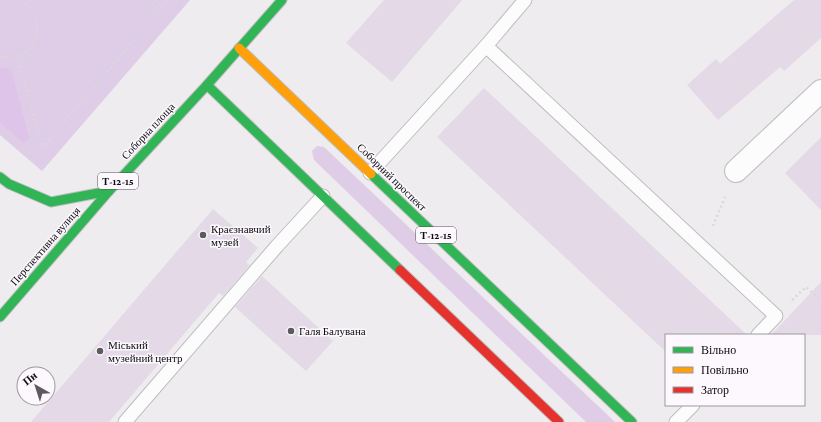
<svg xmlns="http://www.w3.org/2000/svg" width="821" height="422" font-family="'Crimson Pro',serif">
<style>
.green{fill:#dfcce7}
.forest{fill:#dec4e8}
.building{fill:#e3d9e7}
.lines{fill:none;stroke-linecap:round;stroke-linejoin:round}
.lane-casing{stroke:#bdbcbe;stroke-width:15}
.street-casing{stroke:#bdbcbe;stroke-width:24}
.fast-casing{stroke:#bdbcbe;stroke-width:11}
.slow-casing{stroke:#bdbcbe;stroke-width:11}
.jam-casing{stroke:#bdbcbe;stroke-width:11}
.path{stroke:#d9d8da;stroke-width:2.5;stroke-dasharray:2 3;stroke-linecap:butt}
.lane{stroke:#fcfcfd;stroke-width:13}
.street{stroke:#fcfcfd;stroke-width:22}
.fast{stroke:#30b455;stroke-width:9}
.slow{stroke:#ff9f0a;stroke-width:9}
.jam{stroke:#e5322d;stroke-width:9}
.poi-dot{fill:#5b5a5c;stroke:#fcf8fd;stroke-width:1.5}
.labels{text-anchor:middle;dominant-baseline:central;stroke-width:3;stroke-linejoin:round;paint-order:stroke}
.shield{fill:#fcf8fd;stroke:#545255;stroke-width:1}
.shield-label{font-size:10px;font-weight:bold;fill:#0c0b0d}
.street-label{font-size:11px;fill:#0c0b0d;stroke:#fcf8fd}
.poi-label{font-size:11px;fill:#0c0b0d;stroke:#fcf8fd;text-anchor:start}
</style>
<rect width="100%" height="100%" fill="#eeecef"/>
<g class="green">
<polygon points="0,0 190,0 42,171 0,135"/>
<polygon points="317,146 324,147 615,422 586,422 314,160 312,151"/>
</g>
<polygon class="forest" points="0,68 11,69 29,138 24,143 0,122"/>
<g class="building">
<polygon points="384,0 462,0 392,82 346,43"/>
<polygon points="794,0 821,0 821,38 784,71 780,67 718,120 687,85 716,59 720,64"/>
<polygon points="484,88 747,335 666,335 666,352 437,137"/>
<polygon points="821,137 821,210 785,173"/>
<polygon points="213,209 258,248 246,262 250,265 223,296 219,293 109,422 31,422"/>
<polygon points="262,276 333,341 306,371 235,307"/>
<polygon points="821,282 821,335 771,335"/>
</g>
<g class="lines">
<defs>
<g id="lane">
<polyline points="486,46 525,0"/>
<polyline points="370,173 486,46 776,316 758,335"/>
<polyline points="125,422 277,246 323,196"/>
<polyline points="676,422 693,405"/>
</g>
<polyline id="street" points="736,171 821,91"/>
<g id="fast">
<polyline points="207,85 400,270"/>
<polyline points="371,174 632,422"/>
<polyline points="0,177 9,184 51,202 109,191 207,85 282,0"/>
<polyline points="0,317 109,191"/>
</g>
<polyline id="slow" points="239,48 371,174"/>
<polyline id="jam" points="400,270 559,422"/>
</defs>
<use href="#lane" class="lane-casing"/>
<use href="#street" class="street-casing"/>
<use href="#fast" class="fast-casing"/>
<use href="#slow" class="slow-casing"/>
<use href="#jam" class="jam-casing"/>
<g class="path">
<polyline points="148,0 159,10"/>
<path d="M 0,56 C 37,62 52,19 19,0"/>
<polyline points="18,56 42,147"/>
<polyline points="42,148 168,0"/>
<polyline points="713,226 725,197"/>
<polyline points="792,300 806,287 821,300"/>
</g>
<use href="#lane" class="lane"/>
<use href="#street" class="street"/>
<use href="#fast" class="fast"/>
<use href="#slow" class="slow"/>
<use href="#jam" class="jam"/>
</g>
<g class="poi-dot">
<circle cx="203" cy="235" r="4"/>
<circle cx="291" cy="331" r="4"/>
<circle cx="100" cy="351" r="4"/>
</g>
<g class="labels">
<g class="shield">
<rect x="98" y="173" width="40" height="16" rx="3"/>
<rect x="416" y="227" width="40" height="16" rx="3"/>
</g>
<g class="shield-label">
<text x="118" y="181">Т-12-15</text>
<text x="436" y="235">Т-12-15</text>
</g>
<g class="street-label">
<text transform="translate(148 131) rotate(-47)">Соборна площа</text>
<text transform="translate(392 177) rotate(44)">Соборний проспект</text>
<text transform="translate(45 246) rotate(-49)">Перспективна вулиця</text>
</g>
<g class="poi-label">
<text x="211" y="229">Краєзнавчий<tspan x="211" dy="13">музей</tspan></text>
<text x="299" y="331">Галя Балувана</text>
<text x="108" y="345">Міський<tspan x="108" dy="13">музейний центр</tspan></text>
</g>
</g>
<rect x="665" y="334" width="140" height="72" fill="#fcf8fd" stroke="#9c999d"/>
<rect x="673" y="347" width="20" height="6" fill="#30b455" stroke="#9c999d"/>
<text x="701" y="354" font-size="12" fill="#0c0b0d">Вільно</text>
<rect x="673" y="367" width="20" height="6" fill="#ff9f0a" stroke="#9c999d"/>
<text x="701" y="374" font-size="12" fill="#0c0b0d">Повільно</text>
<rect x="673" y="387" width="20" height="6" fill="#e5322d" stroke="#9c999d"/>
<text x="701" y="394" font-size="12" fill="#0c0b0d">Затор</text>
<g transform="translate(36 386) rotate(321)"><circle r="19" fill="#fcf8fd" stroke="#9c999d"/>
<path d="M0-3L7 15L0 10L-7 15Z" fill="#5b5a5c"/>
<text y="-6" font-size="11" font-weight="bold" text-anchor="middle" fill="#0c0b0d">Пн</text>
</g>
</svg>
